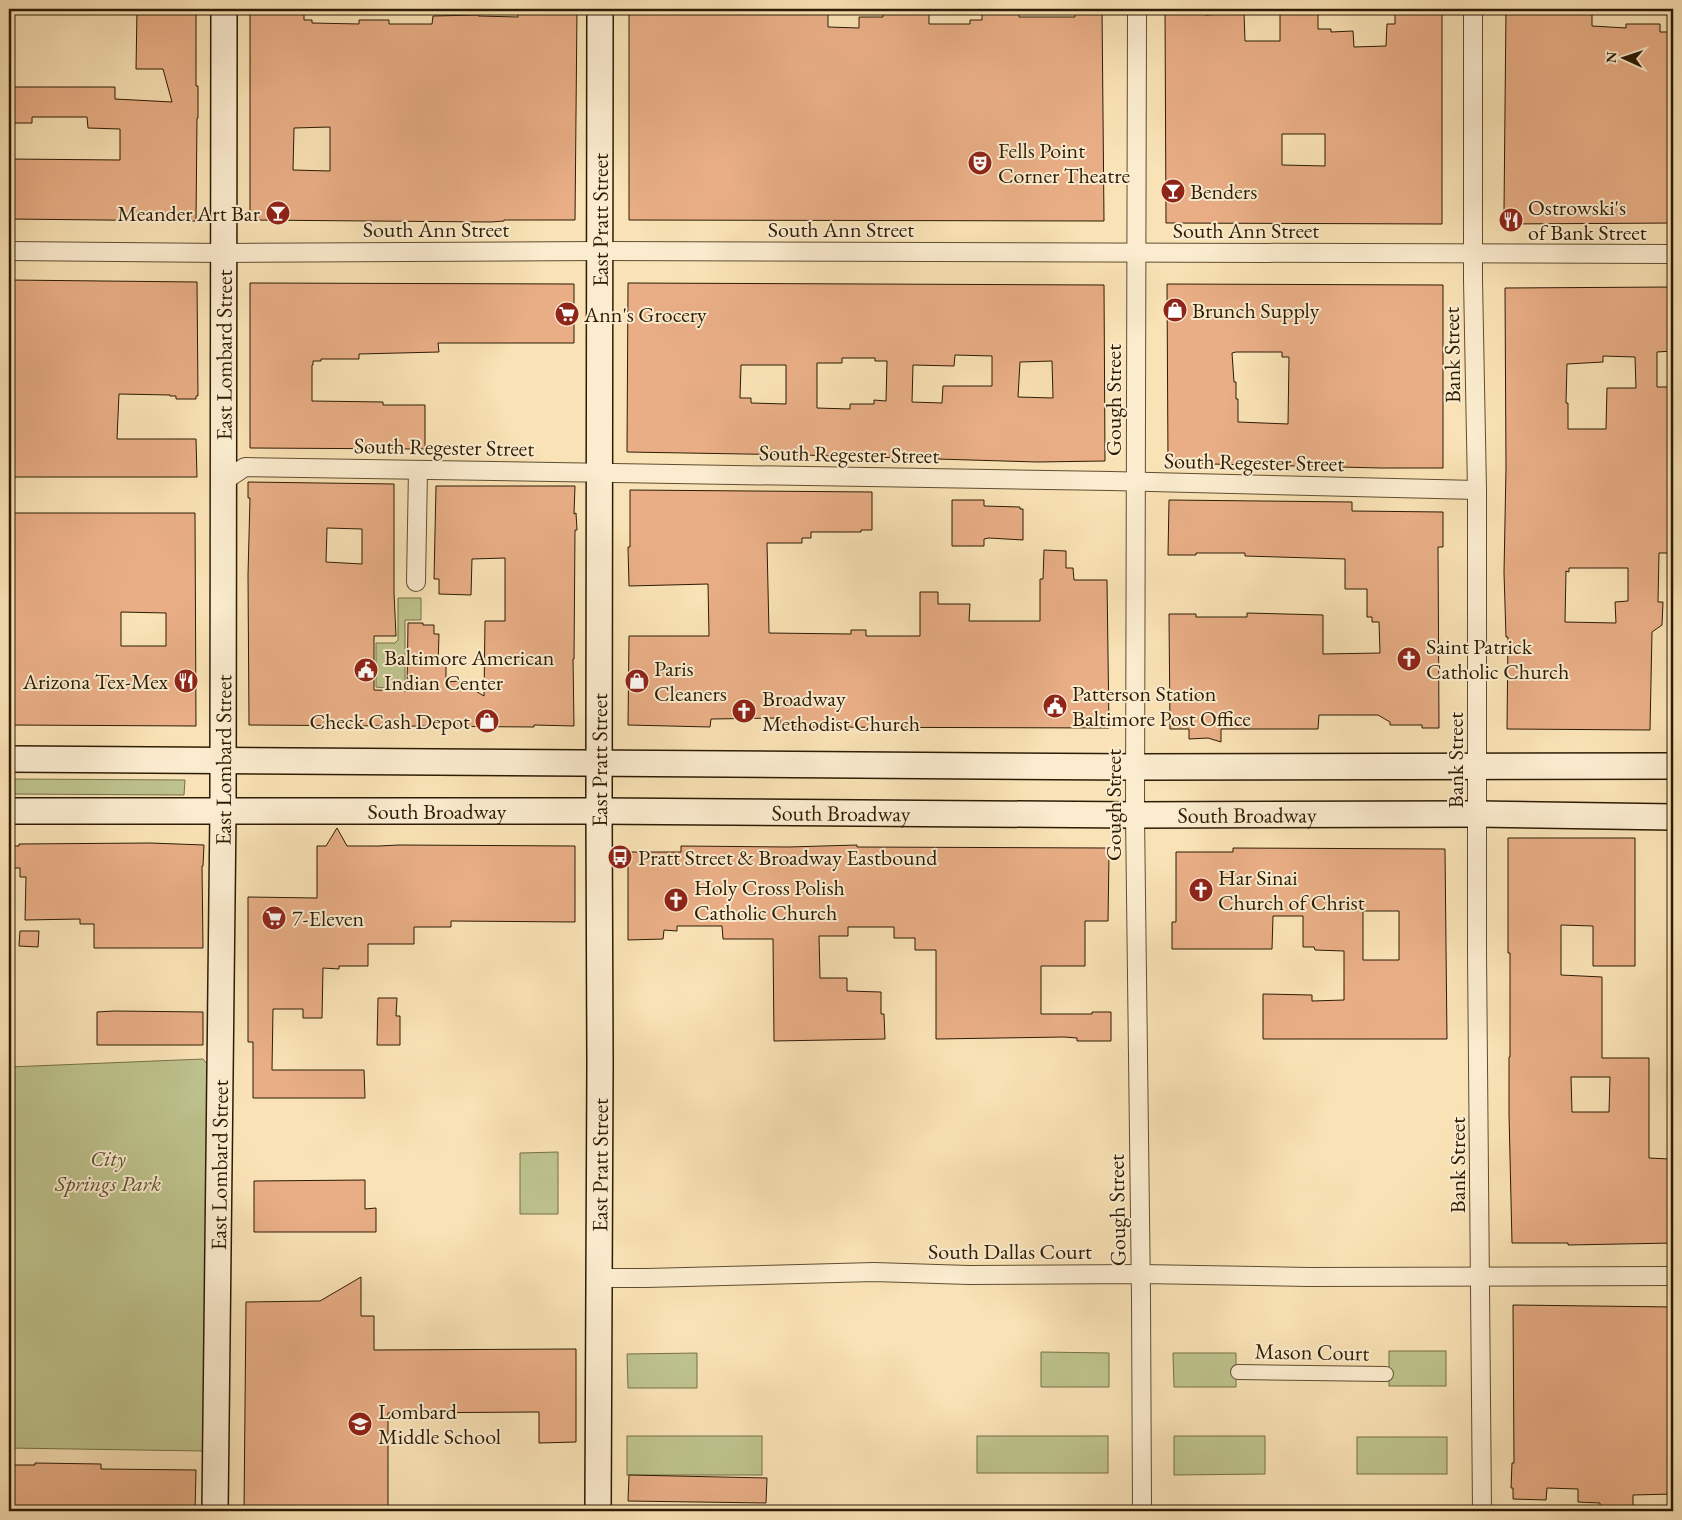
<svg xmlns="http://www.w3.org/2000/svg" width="1682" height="1520" font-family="'EB Garamond',serif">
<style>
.green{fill:#bec38d;stroke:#767048}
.building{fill:#e9ae86;stroke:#2d1c04;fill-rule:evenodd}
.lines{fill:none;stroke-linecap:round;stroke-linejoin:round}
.pedestrian-casing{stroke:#604e30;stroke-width:16}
.minor-casing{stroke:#604e30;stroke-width:20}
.secondary-casing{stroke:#2d1c04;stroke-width:28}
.pedestrian{stroke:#fbeccf;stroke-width:14}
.minor{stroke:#fbeccf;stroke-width:18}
.secondary{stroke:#fbeccf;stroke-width:25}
.labels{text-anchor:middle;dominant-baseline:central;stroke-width:4;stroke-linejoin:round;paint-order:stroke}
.poi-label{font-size:22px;fill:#2d1c04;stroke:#fbeccf;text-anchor:start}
.street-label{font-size:22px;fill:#2d1c04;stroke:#fbeccf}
.park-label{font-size:22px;font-style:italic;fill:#584e2d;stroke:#fbeccf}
</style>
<rect width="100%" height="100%" fill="#f9e2b5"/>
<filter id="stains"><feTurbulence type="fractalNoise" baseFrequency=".004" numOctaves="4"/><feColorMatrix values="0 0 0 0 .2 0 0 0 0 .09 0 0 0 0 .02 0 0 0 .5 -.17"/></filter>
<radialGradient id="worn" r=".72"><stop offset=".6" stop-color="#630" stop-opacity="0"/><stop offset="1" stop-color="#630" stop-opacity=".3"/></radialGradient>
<g class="green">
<polygon points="398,598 421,598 421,620 405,620 405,691 385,724 385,688 376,687 376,643 395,643 398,640"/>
<polygon points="9,779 185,780 184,795 9,794"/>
<polygon points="203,1059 208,1065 204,1451 9,1448 9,1067"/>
<polygon points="558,1152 558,1214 520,1214 520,1153"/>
<rect x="1389" y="1351" width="57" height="35"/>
<polygon points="1041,1352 1109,1353 1109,1387 1041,1387"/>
<polygon points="697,1353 697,1388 628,1388 627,1354"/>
<polygon points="1173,1353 1236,1353 1236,1387 1174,1387"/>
<rect x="627" y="1436" width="135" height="39"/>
<rect x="977" y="1436" width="131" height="37"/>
<polygon points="1174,1436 1265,1436 1265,1474 1174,1475"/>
<rect x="1357" y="1437" width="90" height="37"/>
</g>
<g class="building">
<polygon points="137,9 196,9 196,86 198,86 198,118 197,118 196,221 9,219 9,159 120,160 120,129 88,128 87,117 32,117 32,123 11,123 11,112 9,112 9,87 115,87 115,99 172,102 163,69 136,69"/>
<path d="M 250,9 L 304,9 L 304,20 L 312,20 L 312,23 L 359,24 L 359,20 L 389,20 L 389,24 L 432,24 L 433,16 L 478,15 L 478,16 L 518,17 L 518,11 L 525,10 L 525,9 L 577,9 L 575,220 L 504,220 L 504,221 L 491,222 L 250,220 ZM 330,127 L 330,171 L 293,170 L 294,128 Z"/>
<polygon points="629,9 828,9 828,27 859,28 859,17 883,17 883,9 929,9 929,24 970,24 970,20 982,20 982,13 993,13 993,9 1019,9 1019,17 1075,17 1075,9 1102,9 1104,221 629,220"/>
<path d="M 1165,9 L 1205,9 L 1205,15 L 1244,13 L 1245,41 L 1280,41 L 1280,9 L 1318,9 L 1318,29 L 1331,29 L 1331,32 L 1353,31 L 1354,47 L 1386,46 L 1387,24 L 1395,24 L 1395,9 L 1442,9 L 1442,224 L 1166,223 ZM 1282,134 L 1325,134 L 1325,166 L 1282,165 Z"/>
<polygon points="1506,9 1592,9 1592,26 1626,28 1626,24 1660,24 1660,32 1670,32 1670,48 1673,48 1673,223 1507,224 1507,210 1504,210"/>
<polygon points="9,280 197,282 198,396 196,396 196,399 176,399 176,396 170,396 170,395 119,394 117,439 196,439 197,477 9,477"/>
<polygon points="250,283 574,284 574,343 438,343 439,352 359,354 359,359 321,359 321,361 313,361 313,365 312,365 312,401 383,402 383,405 425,405 425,449 250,448"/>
<path d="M 628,283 L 1104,285 L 1105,461 L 1037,462 L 803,455 L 627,452 ZM 955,355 L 992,356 L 992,386 L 943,386 L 942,403 L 912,402 L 913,365 L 954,366 ZM 842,358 L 875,358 L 875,361 L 887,361 L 886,401 L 874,400 L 874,404 L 850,404 L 850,409 L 817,408 L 817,363 L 842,363 ZM 1052,361 L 1053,398 L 1018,397 L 1020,362 ZM 741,365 L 786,365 L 786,404 L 751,403 L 751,398 L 740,398 Z"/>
<path d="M 1167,284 L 1443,285 L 1443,468 L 1381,468 L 1168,463 ZM 1236,352 L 1282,352 L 1282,357 L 1289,357 L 1288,424 L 1238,422 L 1238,399 L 1236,399 L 1236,382 L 1234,382 L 1232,353 Z"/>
<path d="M 1673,287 L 1673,351 L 1657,352 L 1657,387 L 1670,387 L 1670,518 L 1673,518 L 1673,553 L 1659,553 L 1658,602 L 1663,602 L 1662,625 L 1652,632 L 1650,730 L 1507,729 L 1508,637 L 1506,637 L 1504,573 L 1506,468 L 1505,288 ZM 1603,356 L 1635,357 L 1636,388 L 1607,388 L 1606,429 L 1568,429 L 1568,403 L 1566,403 L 1567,364 L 1603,362 ZM 1569,568 L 1628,568 L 1628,601 L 1615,602 L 1616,623 L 1565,622 L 1566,571 L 1569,572 Z"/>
<path d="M 248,482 L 394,484 L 394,593 L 396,636 L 374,636 L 374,690 L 407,691 L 408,623 L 423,623 L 423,625 L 434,625 L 434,634 L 439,634 L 438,665 L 446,665 L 446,682 L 459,681 L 484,696 L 485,621 L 505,621 L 505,558 L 472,559 L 471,595 L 439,594 L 439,579 L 434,579 L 436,486 L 575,486 L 574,514 L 576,513 L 577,530 L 575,530 L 574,659 L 573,659 L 574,726 L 534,725 L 534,727 L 249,725 L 248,575 L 250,498 L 248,498 ZM 327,528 L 362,529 L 362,564 L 326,562 Z"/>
<polygon points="630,490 872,492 872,530 861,530 861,532 811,532 811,538 802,538 802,543 767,543 769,633 851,634 851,630 866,630 866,636 920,636 920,592 938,592 938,604 970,604 969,621 1040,621 1040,579 1043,579 1044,550 1066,551 1066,568 1073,568 1074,580 1107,580 1109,728 780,727 780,718 711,719 710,727 628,725 629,636 709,636 708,584 629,586 628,547 630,547"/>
<polygon points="952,500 984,500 984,506 1020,507 1020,509 1023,509 1023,540 989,538 984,539 984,546 952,546"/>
<polygon points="1169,500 1352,502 1352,511 1443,512 1443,547 1438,547 1439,728 1422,728 1422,725 1390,725 1390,722 1378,715 1319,715 1318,729 1221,729 1221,742 1208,738 1189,739 1189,729 1170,729 1169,614 1196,614 1196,617 1247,617 1247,613 1323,615 1323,654 1380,653 1379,622 1372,622 1372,617 1367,617 1367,589 1345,589 1345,559 1245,556 1245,553 1196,553 1196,555 1168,555"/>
<path d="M 9,513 L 195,513 L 196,726 L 9,725 ZM 121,612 L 166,613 L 166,646 L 121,646 Z"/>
<polygon points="337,828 347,846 379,846 399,845 575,846 575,922 451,921 451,927 414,927 414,944 368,944 368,966 339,966 339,969 323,968 322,1018 303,1018 303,1009 273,1009 272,1070 364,1070 365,1098 253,1098 253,1042 248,1042 248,897 317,898 317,846 326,846"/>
<path d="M 1508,838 L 1635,838 L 1635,966 L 1593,966 L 1593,926 L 1561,925 L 1561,975 L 1602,977 L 1602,1058 L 1649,1058 L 1649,1158 L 1669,1159 L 1669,1165 L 1673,1165 L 1673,1243 L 1568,1245 L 1568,1243 L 1512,1243 L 1509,1114 L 1509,1057 L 1510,1057 L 1510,953 L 1508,953 ZM 1571,1077 L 1610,1077 L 1609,1112 L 1572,1112 Z"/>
<polygon points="150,843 204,845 203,866 202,866 203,948 94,948 94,924 80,924 80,919 25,920 26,877 20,877 20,868 9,868 9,846 19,846 19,844"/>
<polygon points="857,845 857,847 1108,848 1108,854 1109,854 1108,921 1085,921 1085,966 1041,966 1041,1014 1092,1014 1092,1012 1111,1012 1111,1041 1077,1041 1077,1038 1064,1037 936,1039 936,950 915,950 915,938 894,938 894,927 848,927 848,936 819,936 820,978 847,978 847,991 881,992 881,1014 884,1014 885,1039 774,1041 773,939 723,939 722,926 677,926 677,931 664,930 663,939 628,940 628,852 681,852 681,846 788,847"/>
<path d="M 1233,848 L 1445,849 L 1447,1039 L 1263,1039 L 1263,994 L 1312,995 L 1312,1001 L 1344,1000 L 1344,951 L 1315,950 L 1314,947 L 1303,947 L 1303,916 L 1273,916 L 1272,949 L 1172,949 L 1172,922 L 1176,922 L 1176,852 L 1233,852 ZM 1363,911 L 1399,911 L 1399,960 L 1363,960 Z"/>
<polygon points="20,931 39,931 38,947 19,946"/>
<polygon points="378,998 397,998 396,1016 400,1016 400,1045 377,1045"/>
<polygon points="114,1011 203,1012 203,1045 97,1045 97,1012"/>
<polygon points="365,1180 365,1209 376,1208 376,1232 254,1232 254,1181"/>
<polygon points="361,1277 361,1316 374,1316 374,1350 576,1349 576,1442 539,1443 539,1412 388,1413 388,1511 244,1511 246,1302 320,1301"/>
<polygon points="1513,1305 1673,1307 1673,1494 1633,1495 1633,1506 1629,1506 1629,1510 1600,1510 1600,1503 1578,1502 1578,1489 1547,1488 1546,1500 1513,1499 1513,1488 1511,1488 1512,1463 1514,1463"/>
<polygon points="35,1463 101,1464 101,1469 196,1470 195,1511 9,1511 9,1465 35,1465"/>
<polygon points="629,1475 767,1478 766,1503 628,1501"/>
</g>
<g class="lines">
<defs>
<polyline id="pedestrian" points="1238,1372 1386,1374"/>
<g id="minor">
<polyline points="1137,9 1135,815 1141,1297 1142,1511"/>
<polyline points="1473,9 1473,280 1477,490 1477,953 1482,1511"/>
<polyline points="9,251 224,253 601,251 1673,254"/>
<polyline points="224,481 245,467 1111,481 1477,490"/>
<polyline points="416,582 418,470"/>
<polyline points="599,1278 646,1278 874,1272 969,1275 1141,1274 1309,1277 1673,1276"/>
</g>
<g id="secondary">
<polyline points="9,759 1136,767 1673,766"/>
<path id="s1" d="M 9,811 L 599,811 L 1135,815 L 1477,814 L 1673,817"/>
<path id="s2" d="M 215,1511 L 223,811 L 224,9"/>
<path id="s3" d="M 598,1511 L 600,1063 L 599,811 L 600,9"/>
</g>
</defs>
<use href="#pedestrian" class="pedestrian-casing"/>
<use href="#minor" class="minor-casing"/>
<use href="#secondary" class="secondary-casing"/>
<use href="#pedestrian" class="pedestrian"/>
<use href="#minor" class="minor"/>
<use href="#secondary" class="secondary"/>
</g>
<defs>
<symbol id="theatre-disc" viewBox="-11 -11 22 22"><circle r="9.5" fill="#8f2418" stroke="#fbeccf"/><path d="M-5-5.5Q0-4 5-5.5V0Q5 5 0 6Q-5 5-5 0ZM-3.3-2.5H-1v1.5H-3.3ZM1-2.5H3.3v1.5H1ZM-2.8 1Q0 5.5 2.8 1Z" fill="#fff"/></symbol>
<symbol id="bar-disc" viewBox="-11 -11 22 22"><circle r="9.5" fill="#8f2418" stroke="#fbeccf"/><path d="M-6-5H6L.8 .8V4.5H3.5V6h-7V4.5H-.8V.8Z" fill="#fff"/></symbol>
<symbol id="restaurant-disc" viewBox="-11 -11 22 22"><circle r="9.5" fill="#8f2418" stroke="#fbeccf"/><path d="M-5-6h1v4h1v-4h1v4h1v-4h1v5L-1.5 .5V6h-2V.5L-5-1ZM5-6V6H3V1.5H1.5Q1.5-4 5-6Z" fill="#fff"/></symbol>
<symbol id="shop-disc" viewBox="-11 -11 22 22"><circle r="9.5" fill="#8f2418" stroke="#fbeccf"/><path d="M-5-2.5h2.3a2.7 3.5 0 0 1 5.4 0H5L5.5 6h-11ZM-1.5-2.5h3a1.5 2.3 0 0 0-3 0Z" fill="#fff"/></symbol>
<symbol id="supermarket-disc" viewBox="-11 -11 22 22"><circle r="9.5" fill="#8f2418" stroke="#fbeccf"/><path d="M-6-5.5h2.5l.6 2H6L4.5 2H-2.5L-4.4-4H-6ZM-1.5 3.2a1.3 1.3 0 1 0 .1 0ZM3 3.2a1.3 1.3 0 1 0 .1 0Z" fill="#fff"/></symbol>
<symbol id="church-disc" viewBox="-11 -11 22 22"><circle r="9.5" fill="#8f2418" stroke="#fbeccf"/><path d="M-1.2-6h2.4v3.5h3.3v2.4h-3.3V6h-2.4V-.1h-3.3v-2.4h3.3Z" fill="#fff"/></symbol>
<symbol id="civic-disc" viewBox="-11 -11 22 22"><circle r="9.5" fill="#8f2418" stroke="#fbeccf"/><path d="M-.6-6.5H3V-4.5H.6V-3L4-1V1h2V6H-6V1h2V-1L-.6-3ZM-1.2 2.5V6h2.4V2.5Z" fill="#fff"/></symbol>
<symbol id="bus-disc" viewBox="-11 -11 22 22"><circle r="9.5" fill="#8f2418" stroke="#fbeccf"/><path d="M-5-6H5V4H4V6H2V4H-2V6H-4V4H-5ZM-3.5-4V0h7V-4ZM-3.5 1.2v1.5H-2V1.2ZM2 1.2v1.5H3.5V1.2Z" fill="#fff"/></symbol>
<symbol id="school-disc" viewBox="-11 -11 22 22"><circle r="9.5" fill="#8f2418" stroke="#fbeccf"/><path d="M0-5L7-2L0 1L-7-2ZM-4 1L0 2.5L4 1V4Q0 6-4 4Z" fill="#fff"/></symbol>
</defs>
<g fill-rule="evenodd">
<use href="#theatre-disc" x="966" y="149" width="28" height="28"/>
<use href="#bar-disc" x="1159" y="177" width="28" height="28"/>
<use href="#bar-disc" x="264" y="199" width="28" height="28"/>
<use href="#restaurant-disc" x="1497" y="206" width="28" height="28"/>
<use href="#shop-disc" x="1161" y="296" width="28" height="28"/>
<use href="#supermarket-disc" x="553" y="300" width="28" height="28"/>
<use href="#church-disc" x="1395" y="645" width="28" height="28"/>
<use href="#civic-disc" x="352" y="656" width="28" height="28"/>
<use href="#restaurant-disc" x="172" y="667" width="28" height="28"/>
<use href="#shop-disc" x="623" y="667" width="28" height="28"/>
<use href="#civic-disc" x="1041" y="692" width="28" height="28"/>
<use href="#church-disc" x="730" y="697" width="28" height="28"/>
<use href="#shop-disc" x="473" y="707" width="28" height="28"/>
<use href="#bus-disc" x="606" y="843" width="28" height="28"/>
<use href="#church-disc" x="1187" y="876" width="28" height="28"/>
<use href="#church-disc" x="662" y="886" width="28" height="28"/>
<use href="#supermarket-disc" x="260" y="904" width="28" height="28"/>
<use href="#school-disc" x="346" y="1410" width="28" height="28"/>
</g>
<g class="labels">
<g class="poi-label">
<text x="998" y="150">Fells Point<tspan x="998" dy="25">Corner Theatre</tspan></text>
<text x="1190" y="191">Benders</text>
<text x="1528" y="207">Ostrowski's<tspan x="1528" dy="25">of Bank Street</tspan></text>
<text x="260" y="213" text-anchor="end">Meander Art Bar</text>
<text x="1192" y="310">Brunch Supply</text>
<text x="584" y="314">Ann's Grocery</text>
<text x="1426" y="646">Saint Patrick<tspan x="1426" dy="25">Catholic Church</tspan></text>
<text x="384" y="657">Baltimore American<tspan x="384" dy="25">Indian Center</tspan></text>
<text x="654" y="668">Paris<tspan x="654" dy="25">Cleaners</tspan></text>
<text x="168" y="681" text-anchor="end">Arizona Tex-Mex</text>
<text x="1072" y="693">Patterson Station<tspan x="1072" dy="25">Baltimore Post Office</tspan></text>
<text x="762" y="698">Broadway<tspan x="762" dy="25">Methodist Church</tspan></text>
<text x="470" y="721" text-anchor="end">Check Cash Depot</text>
<text x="638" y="857">Pratt Street &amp; Broadway Eastbound</text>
<text x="1218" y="877">Har Sinai<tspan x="1218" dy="25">Church of Christ</tspan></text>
<text x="694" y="887">Holy Cross Polish<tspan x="694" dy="25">Catholic Church</tspan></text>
<text x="292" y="918">7-Eleven</text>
<text x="378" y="1411">Lombard<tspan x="378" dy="25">Middle School</tspan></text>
</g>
<g class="street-label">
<text stroke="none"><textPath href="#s3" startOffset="1291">East Pratt Street</textPath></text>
<text x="436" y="229">South Ann Street</text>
<text x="841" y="229">South Ann Street</text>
<text x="1246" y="230">South Ann Street</text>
<text stroke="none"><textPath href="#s2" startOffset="1156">East Lombard Street</textPath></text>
<text transform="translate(1452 355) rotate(-91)">Bank Street</text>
<text transform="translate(1113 400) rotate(-90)">Gough Street</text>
<text transform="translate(444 447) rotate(1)">South Regester Street</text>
<text transform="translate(849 454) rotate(1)">South Regester Street</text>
<text transform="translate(1254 462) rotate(1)">South Regester Street</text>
<text stroke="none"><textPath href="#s2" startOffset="751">East Lombard Street</textPath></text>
<text stroke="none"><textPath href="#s3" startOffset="751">East Pratt Street</textPath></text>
<text transform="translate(1455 760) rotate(-90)">Bank Street</text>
<text transform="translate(1113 805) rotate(-90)">Gough Street</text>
<text stroke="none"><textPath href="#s1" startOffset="428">South Broadway</textPath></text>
<text stroke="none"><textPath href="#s1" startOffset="832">South Broadway</textPath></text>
<text stroke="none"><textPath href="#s1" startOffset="1238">South Broadway</textPath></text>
<text stroke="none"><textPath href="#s2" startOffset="346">East Lombard Street</textPath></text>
<text stroke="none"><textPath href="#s3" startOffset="346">East Pratt Street</textPath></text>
<text transform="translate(1457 1165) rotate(-90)">Bank Street</text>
<text transform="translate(1117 1210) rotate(-91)">Gough Street</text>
<text x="1010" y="1251">South Dallas Court</text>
<text transform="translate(1312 1352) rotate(1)">Mason Court</text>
</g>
<g class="park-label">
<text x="108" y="1158">City<tspan x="108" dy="25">Springs Park</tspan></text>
</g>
</g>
<rect width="1682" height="1520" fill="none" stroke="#f9e2b5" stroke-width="30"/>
<rect x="10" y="10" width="1662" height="1500" fill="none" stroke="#2d1c04" stroke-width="2.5"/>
<rect x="15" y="15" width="1652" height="1490" fill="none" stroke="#2d1c04"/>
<g transform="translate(1624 58) rotate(273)" stroke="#fbeccf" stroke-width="4" paint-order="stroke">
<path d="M0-4L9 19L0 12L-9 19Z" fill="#2d1c04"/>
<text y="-8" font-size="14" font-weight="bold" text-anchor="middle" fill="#2d1c04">N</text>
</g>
<rect width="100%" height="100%" filter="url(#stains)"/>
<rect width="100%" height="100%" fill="url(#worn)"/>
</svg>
